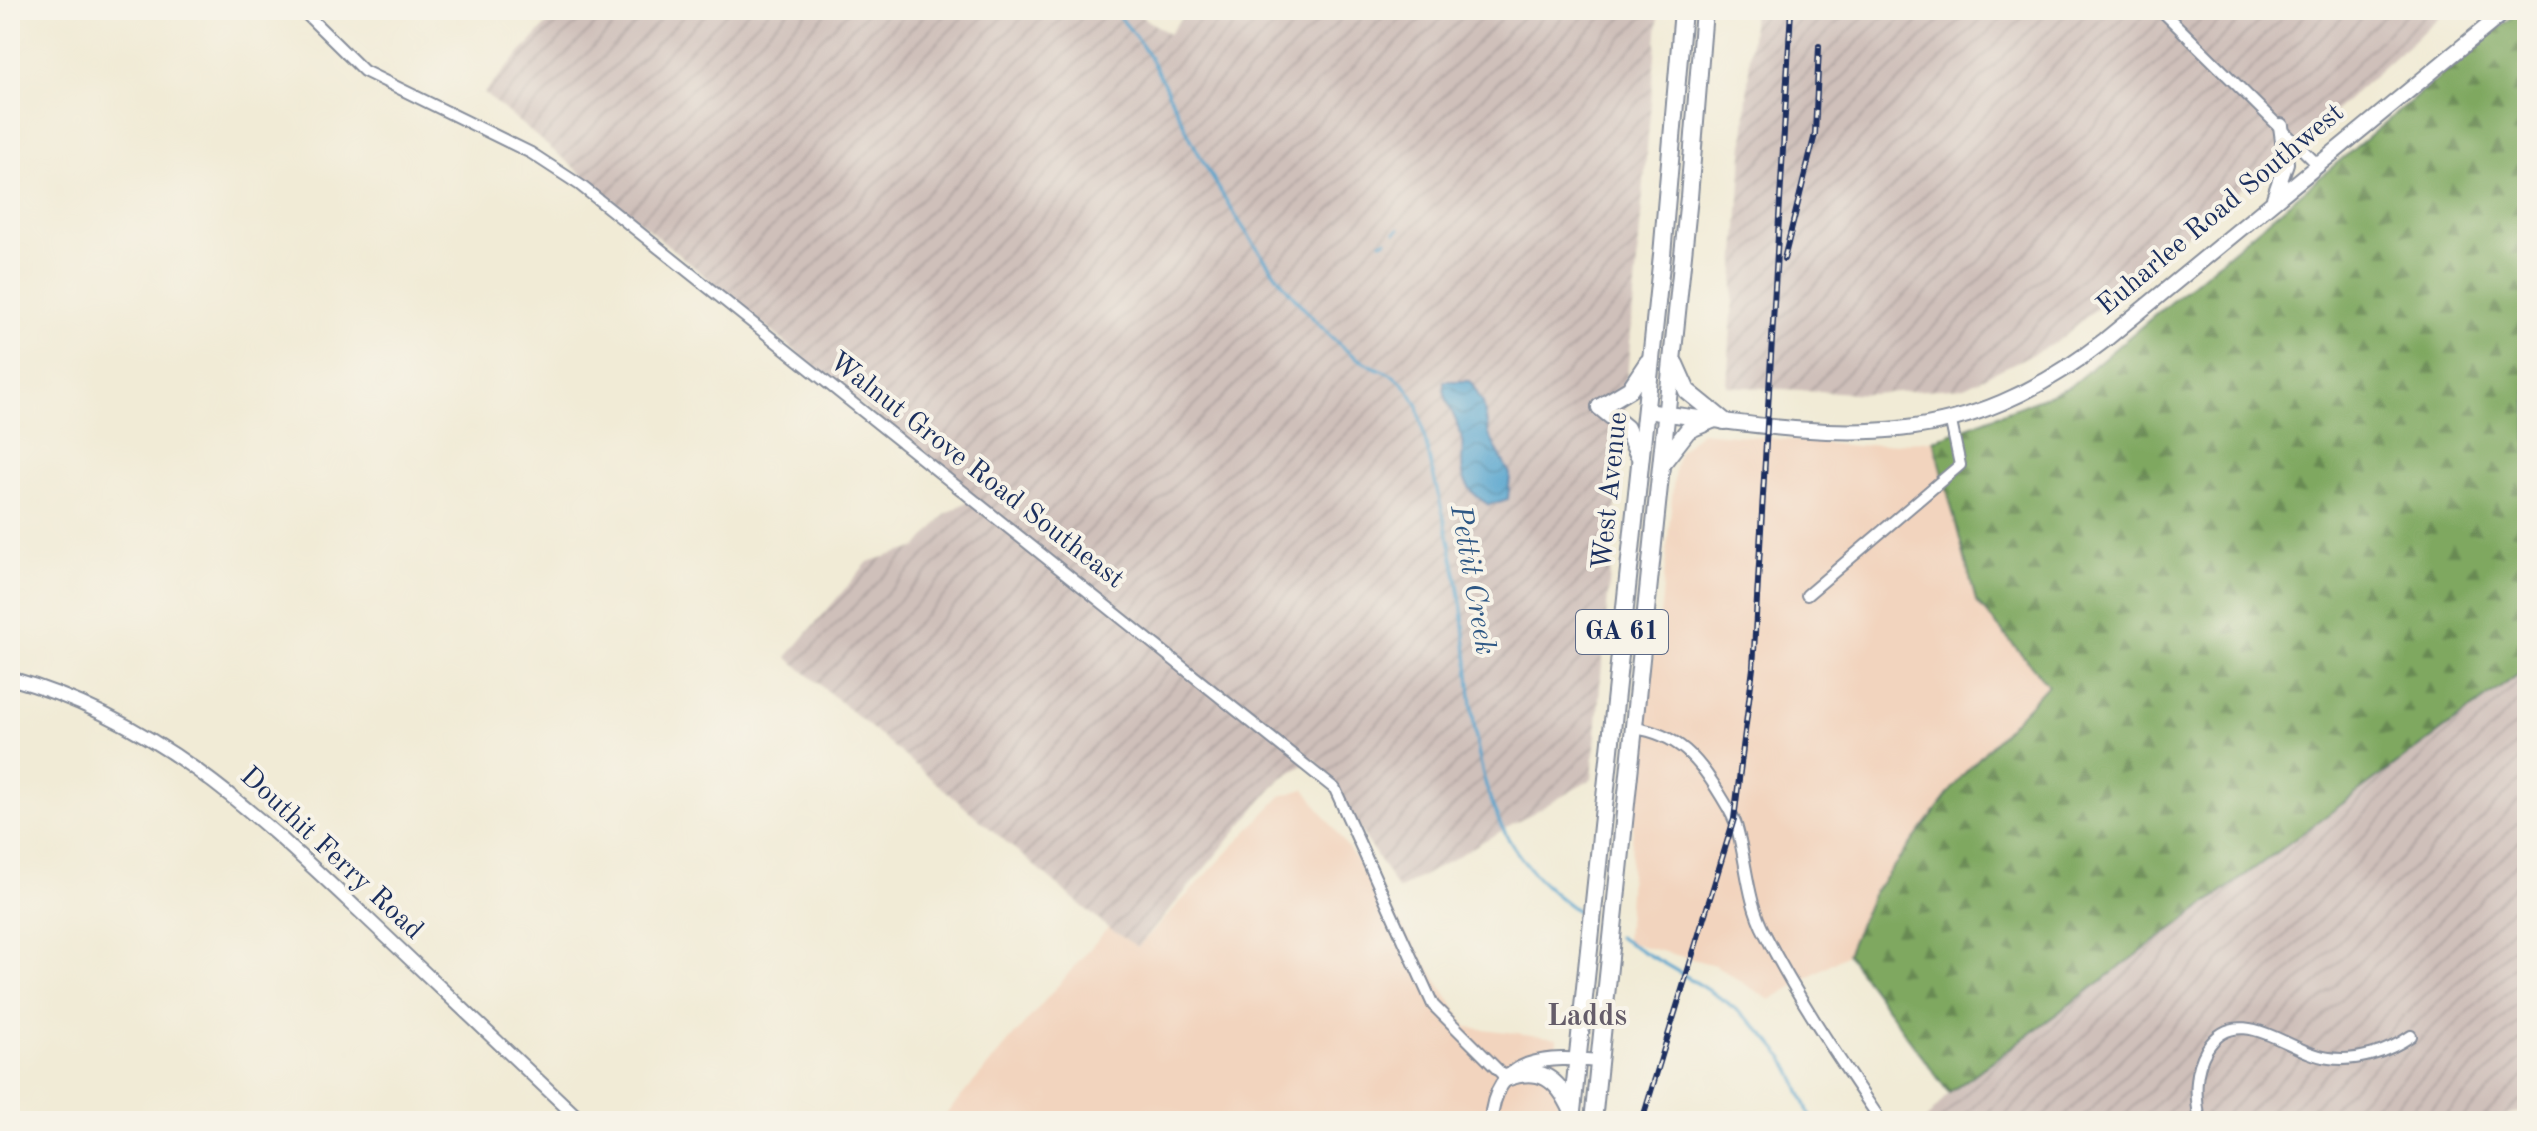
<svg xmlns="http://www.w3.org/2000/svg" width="2537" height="1131" font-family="'Old Standard TT',serif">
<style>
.built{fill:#f2d4be}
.industrial{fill:url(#industrial-furrows)}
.forest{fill:url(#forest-firs);stroke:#4d6c5f;stroke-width:2}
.water{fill:url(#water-waves);stroke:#366996;stroke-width:2}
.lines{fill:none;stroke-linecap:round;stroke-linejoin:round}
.stream{stroke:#52a3cd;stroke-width:3}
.minor-casing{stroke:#868d9a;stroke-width:14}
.tertiary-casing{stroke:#868d9a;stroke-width:16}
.secondary-casing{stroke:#868d9a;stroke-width:18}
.primary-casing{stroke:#868d9a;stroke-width:20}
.minor{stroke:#fff;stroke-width:10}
.tertiary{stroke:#fff;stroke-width:12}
.secondary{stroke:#fff;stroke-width:14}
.primary{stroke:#fff;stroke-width:16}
.rail-casing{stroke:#1b2f5e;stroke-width:6}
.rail{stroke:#f7f3e8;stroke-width:3;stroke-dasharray:9;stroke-linecap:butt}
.labels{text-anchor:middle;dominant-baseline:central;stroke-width:8;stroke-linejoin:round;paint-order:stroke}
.shield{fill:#f7f3e8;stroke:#5d6a87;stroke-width:2}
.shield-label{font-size:26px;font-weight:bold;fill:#1b2f5e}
.street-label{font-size:28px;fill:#1b2f5e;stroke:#f7f3e8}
.water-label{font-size:30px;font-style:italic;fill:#2e5885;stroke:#f7f3e8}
.neighbourhood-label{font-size:30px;font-weight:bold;fill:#655d6a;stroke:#f7f3e8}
</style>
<defs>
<pattern id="industrial-furrows" width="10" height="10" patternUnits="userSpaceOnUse" patternTransform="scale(2)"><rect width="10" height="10" fill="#cfc0ba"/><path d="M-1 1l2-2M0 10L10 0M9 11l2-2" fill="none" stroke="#b1a5a2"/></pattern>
<pattern id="forest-firs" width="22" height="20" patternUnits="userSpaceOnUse" patternTransform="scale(2)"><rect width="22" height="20" fill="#7fa860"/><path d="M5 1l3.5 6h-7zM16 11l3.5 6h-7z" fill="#678952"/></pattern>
<pattern id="water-waves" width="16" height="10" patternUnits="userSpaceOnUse" patternTransform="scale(2)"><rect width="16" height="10" fill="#52a3cd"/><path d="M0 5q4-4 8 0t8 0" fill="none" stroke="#4385aa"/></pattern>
</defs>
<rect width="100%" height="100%" fill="#f7f3e8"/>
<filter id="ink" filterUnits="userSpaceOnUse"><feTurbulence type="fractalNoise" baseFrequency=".0125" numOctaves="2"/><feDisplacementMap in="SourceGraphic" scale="16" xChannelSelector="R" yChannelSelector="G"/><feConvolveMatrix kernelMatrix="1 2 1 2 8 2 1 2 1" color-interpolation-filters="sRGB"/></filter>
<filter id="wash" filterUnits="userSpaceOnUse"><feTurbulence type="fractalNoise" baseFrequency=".006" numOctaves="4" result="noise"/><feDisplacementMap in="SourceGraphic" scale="32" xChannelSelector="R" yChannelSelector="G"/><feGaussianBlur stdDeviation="1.8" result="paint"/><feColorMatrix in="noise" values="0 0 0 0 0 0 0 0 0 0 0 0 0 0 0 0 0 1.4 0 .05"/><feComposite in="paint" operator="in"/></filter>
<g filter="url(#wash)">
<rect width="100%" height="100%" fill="#f1ebd6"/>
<g class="built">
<polygon points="1701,432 1857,446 1934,440 1976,601 2048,685 1962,776 1872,895 1847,954 1770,1000 1715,965 1626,942 1636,772 1661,608 1675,467 1679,451"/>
<polygon points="1305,789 1385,899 1467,1027 1557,1038 1557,1121 940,1121 1108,928 1138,947 1281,796"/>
</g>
<g class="industrial">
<polygon points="560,10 1132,10 1169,34 1188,10 1659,10 1592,779 1398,890 1315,758 1280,779 1138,947 1108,928 787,657 868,562 918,547 945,515 973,498 484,93"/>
<polygon points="1753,10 2447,10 2331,114 2055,343 1964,387 1871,394 1727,386"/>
<polygon points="2527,668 2527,1110 2485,1121 1925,1121 1949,1093"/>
</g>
<polygon class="forest" points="2520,10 2527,10 2527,668 1949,1093 1847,954 1872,895 1962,776 2048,685 1976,601 1934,440 2069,387"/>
<path class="water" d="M 1444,381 L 1470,381 L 1483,403 L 1489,435 L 1510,474 L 1508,499 L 1489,505 C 1478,498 1469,491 1464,478 C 1460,466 1464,452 1462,440 C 1459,419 1442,401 1444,381 Z"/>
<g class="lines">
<g class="stream">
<path d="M 1112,10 C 1155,50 1171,104 1199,154 C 1228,206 1262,261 1301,305 C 1316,322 1335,343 1354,356 C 1385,377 1398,366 1418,406 C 1429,466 1448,524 1458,584 C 1482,718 1454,833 1588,918"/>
<polyline points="1396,232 1399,229"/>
<polyline points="1381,242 1386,240"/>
<path d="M 1618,937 C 1677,973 1750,1004 1788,1065 C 1798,1082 1804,1103 1812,1121"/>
</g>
</g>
</g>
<g filter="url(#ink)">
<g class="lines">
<defs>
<g id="minor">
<polyline points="302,10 364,71 531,153 580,185 1335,789 1433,1005 1506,1078"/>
<polyline points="2163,12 2317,164"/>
<polyline points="1807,595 1960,465 1951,422"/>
<path d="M 1634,728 C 1678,734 1699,759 1721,796 C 1727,806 1734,816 1737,828 C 1747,864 1747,900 1765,934 C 1798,999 1840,1060 1881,1121"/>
<path d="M 2200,1121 C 2195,1096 2194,1071 2207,1049 C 2238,999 2290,1054 2329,1058 C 2357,1062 2388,1052 2411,1036"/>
</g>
<g id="tertiary">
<path d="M 10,678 C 162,721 257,815 369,920 C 440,987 510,1054 581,1121"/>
<path d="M 1491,1121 C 1495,1055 1549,1056 1599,1061"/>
</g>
<g id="secondary">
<polyline points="2274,198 2286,163 2281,126"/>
<path d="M 1645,411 C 1828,434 1948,463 2105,340 L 2507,10"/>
</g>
<g id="primary">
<polyline points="1675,364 1687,391 1724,421"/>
<polyline points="1600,407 1630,389 1648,362"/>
<polyline points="1600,407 1626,428 1638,454"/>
<polyline points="1664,461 1688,430 1712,420"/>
<path d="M 1506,1078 C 1540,1065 1558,1079 1572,1110"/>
<polyline points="1571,1121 1662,255 1683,10"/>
<polyline points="1593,1121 1689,197 1704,10"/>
</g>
</defs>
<use href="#minor" class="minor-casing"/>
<use href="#tertiary" class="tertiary-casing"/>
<use href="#secondary" class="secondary-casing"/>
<use href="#primary" class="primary-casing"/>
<use href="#minor" class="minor"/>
<use href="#tertiary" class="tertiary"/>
<use href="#secondary" class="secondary"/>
<use href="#primary" class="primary"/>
<defs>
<g id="rail">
<polyline points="1784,259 1815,134 1819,46"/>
<polyline points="1642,1121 1734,819 1753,668 1791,10"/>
</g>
</defs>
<use href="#rail" class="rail-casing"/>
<use href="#rail" class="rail"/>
</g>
</g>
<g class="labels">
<rect class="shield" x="1576" y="610" width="92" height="44" rx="6"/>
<g class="shield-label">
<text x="1622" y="632">GA 61</text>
</g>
<g class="street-label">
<text transform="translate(2221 210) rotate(-40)">Euharlee Road Southwest</text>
<text transform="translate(976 471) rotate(38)">Walnut Grove Road Southeast</text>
<text transform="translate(1611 491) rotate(-84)">West Avenue</text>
<text transform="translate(331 854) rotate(43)">Douthit Ferry Road</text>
</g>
<g class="water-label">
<text transform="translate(1472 580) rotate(80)">Pettit Creek</text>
</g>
<g class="neighbourhood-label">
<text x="1587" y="1017">Ladds</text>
</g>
</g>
<rect width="2537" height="1131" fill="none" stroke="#f7f3e8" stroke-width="40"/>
</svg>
